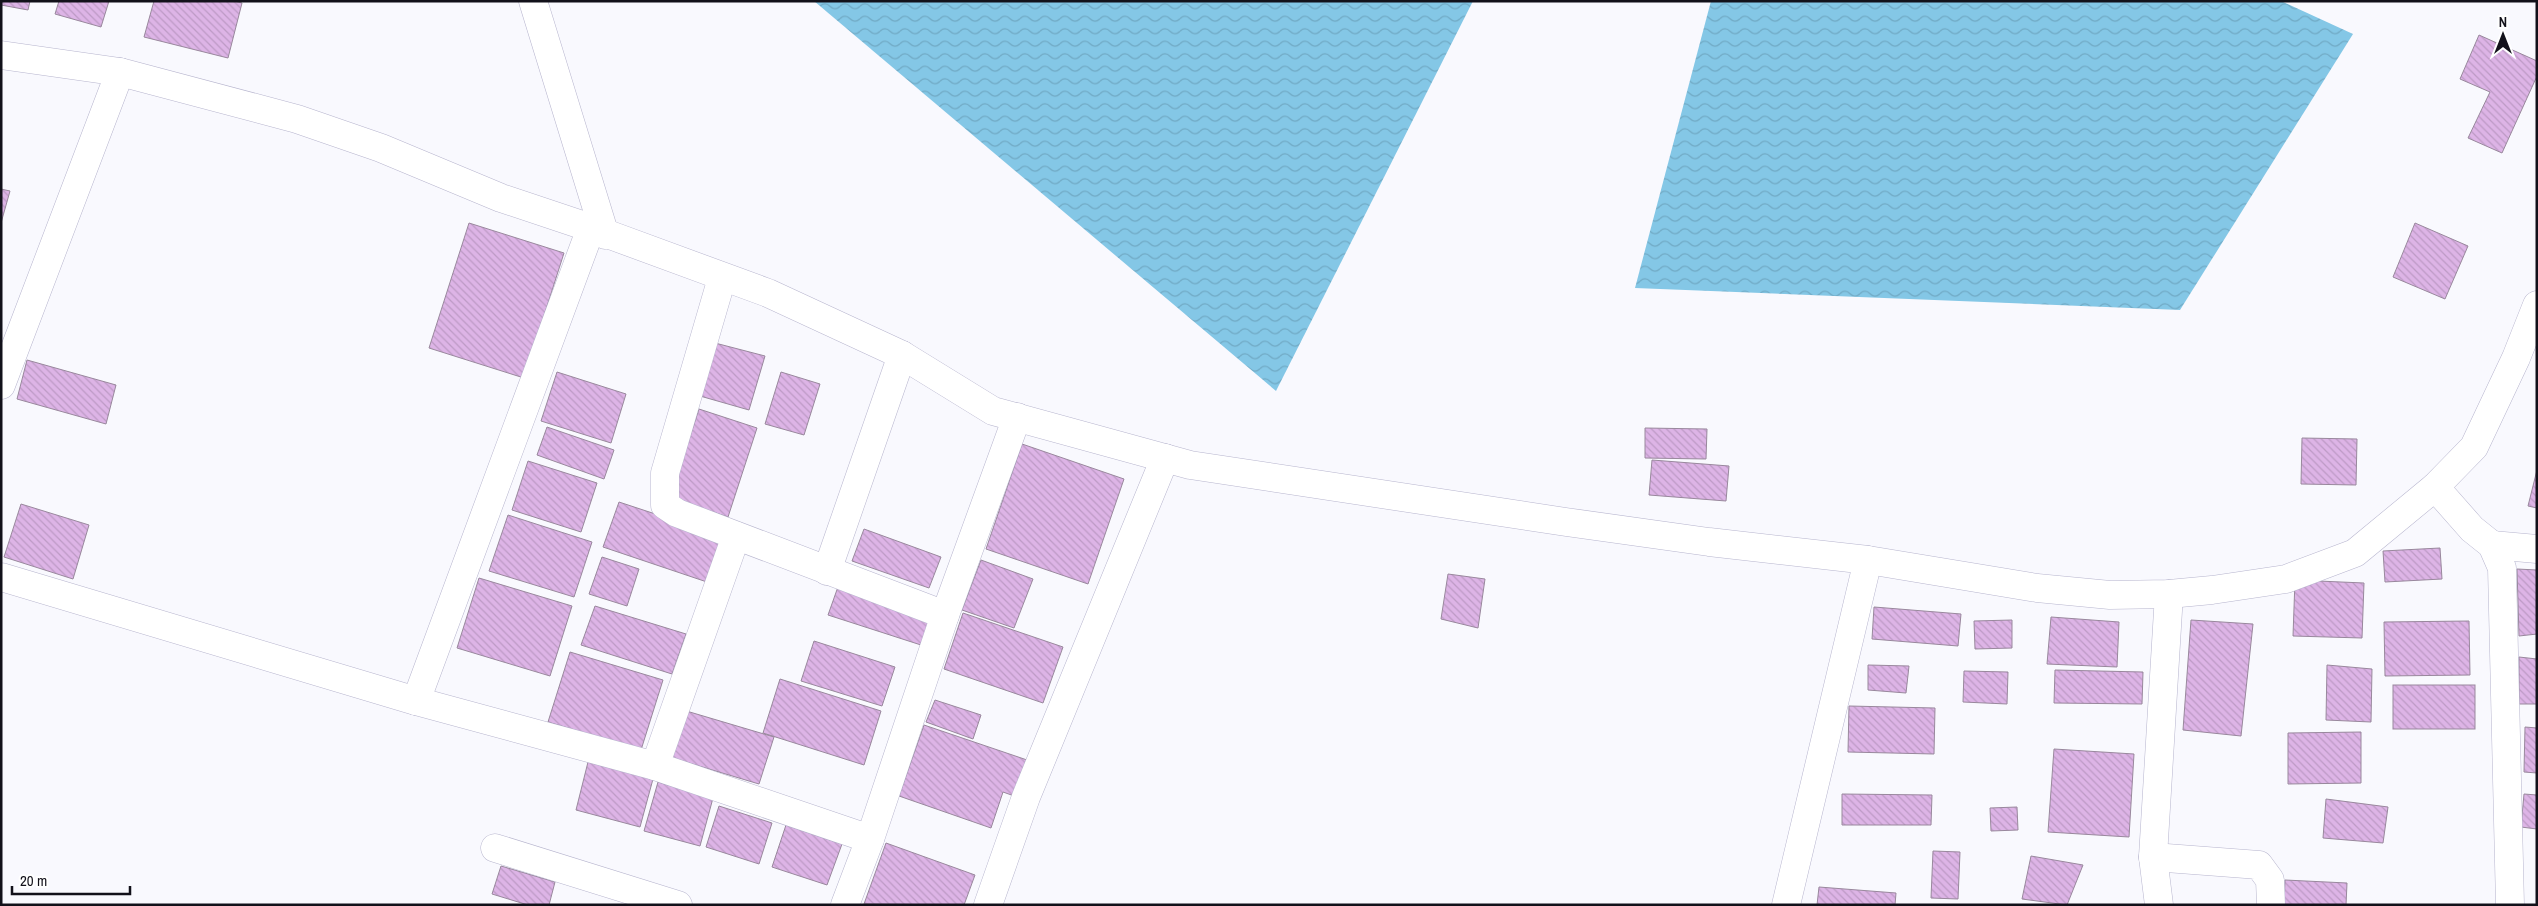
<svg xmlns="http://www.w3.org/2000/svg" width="2538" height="906" font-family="'Archivo Narrow',sans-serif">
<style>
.water{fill:url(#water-waves)}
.building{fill:url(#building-back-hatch);stroke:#99889d}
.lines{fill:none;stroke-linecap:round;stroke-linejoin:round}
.minor-casing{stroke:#b7b5ce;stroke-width:29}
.major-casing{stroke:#b7b5ce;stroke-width:29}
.minor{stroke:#fff;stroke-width:28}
.major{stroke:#fff;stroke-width:28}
</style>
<defs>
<pattern id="water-waves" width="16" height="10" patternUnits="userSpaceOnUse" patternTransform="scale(1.25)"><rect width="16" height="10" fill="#84c7e6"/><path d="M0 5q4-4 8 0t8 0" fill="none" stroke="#71aac5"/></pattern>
<pattern id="building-back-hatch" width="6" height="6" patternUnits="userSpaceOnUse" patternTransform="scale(1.25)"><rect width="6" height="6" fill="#ddb4e6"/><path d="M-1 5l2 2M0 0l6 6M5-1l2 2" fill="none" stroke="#bd9ac5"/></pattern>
</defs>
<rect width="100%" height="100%" fill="#f9f9fe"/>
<g class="water">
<polygon points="814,1 1473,1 1276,391"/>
<polygon points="1711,1 2281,1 2353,34 2180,310 1635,288"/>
</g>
<g class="building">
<polygon points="1,1 30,1 28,10 1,5"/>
<polygon points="59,1 109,1 101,27 55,14"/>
<polygon points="154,1 234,1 242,3 228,58 144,37"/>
<polygon points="2479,35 2537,61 2537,76 2502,153 2468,138 2490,92 2460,79"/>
<polygon points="1,189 10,191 1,223"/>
<polygon points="469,223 564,253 524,378 429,348"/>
<polygon points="2415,223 2468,246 2445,299 2393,277"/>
<polygon points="715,343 765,356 749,410 700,396"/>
<polygon points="27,360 116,385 106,424 17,399"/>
<polygon points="557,372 626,394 611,443 541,421"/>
<polygon points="781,372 820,384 804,435 765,424"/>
<polygon points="699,409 757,428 728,517 670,498"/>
<polygon points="547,427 614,450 604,479 537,455"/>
<polygon points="1645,428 1707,429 1706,459 1645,458"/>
<polygon points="2302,438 2357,439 2356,485 2301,484"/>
<polygon points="1022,444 1124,479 1088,584 986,549"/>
<polygon points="1652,460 1729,466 1726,501 1649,495"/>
<polygon points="528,461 597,483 581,532 512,510"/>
<polygon points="2537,470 2537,508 2528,506"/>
<polygon points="619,502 722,536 707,582 603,547"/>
<polygon points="21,504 89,525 73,579 4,557"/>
<polygon points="508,515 592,542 574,597 489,571"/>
<polygon points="864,529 941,557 929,588 852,561"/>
<polygon points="2440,548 2442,579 2385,582 2383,551"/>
<polygon points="602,557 639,569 627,606 589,594"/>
<polygon points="981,560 1033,579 1014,628 962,610"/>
<polygon points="2517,569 2537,570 2537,634 2519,636"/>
<polygon points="1448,574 1485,579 1478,628 1441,619"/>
<polygon points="479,578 572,606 550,676 457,648"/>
<polygon points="2295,580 2364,583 2362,638 2293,636"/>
<polygon points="839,584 931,615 921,645 828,615"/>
<polygon points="595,606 686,634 672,674 581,645"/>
<polygon points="1874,607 1961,614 1958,646 1872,639"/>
<polygon points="963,613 1063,647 1043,703 944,669"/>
<polygon points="2051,617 2119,622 2117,667 2047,664"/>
<polygon points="2012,620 2012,648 1975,649 1974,621"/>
<polygon points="2191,620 2253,624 2241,736 2183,730"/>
<polygon points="2469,621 2470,675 2385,676 2384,622"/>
<polygon points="814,641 895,667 882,706 801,681"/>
<polygon points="570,652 663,680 641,750 548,722"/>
<polygon points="2519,657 2537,659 2537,704 2519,704"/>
<polygon points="1868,665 1909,666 1906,693 1868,690"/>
<polygon points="2327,665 2372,669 2371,722 2326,720"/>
<polygon points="2055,670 2143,672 2142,704 2054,703"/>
<polygon points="1964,671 2008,672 2007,704 1963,702"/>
<polygon points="780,679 881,711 864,765 763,733"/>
<rect x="2393" y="685" width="82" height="44"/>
<polygon points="935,700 981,715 973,739 926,722"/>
<polygon points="1849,706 1935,708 1934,754 1848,752"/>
<polygon points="683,710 774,737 759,784 669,757"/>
<polygon points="924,725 1030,761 1017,797 1003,792 991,828 899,796"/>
<polygon points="2525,727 2537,728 2537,773 2524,772"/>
<polygon points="2361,732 2361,783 2288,784 2288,733"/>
<polygon points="2054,749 2134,754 2129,837 2048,832"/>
<polygon points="588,762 653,779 640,827 576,810"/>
<polygon points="658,782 713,798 700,846 644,831"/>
<polygon points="1842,794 1932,795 1931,825 1842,825"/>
<polygon points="2524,794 2537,795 2537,829 2521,827"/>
<polygon points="2326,799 2388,807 2383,843 2323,838"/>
<polygon points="719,806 772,823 759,864 706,847"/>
<polygon points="2017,807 2018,830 1991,831 1990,808"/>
<polygon points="786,825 842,844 827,885 772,867"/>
<polygon points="886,843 975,875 964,905 864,904"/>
<polygon points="1933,851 1960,852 1958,899 1931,898"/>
<polygon points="2031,856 2083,865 2067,905 2022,899"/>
<polygon points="501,866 555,882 549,905 528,905 492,894"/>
<polygon points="2285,880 2347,883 2346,905 2284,905"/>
<polygon points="1819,887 1896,893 1895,905 1817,905"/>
</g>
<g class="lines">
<defs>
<g id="minor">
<polyline points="533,1 605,235"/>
<polyline points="1,55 120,72 297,119 381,148 501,198 591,228 768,293 902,355 993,411 1190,465 1566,522 1709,542 1868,560 2037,588 2110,595 2169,594 2212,590 2286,579 2355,553 2435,487"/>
<polyline points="722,278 665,473 665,505 677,513 945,615"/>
<polyline points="1,385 120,72"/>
<polyline points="2492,545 2537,549"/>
<polyline points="827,571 902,355"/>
<polyline points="1,577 416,701 655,766 870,839"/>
<polyline points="416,701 591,228"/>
<polyline points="655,766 736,536"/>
<polyline points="495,848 678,905"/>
<polyline points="2153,857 2259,865 2270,880 2271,905"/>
<polyline points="845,905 870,839 945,615 1017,417"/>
<polyline points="988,905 1026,797 1165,458"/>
<polyline points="1786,905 1868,560"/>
<polyline points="2159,905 2153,857 2169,594"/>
</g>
<polyline id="major" points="2510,905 2502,568 2492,545 2472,529 2435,487 2474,447 2516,358 2537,305"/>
</defs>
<use href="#minor" class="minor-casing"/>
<use href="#major" class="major-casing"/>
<use href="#minor" class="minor"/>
<use href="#major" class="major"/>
</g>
<rect width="2538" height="906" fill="none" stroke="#12111a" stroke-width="5"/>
<g transform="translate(2503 35)" stroke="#ffffff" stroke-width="4" paint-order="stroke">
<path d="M0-4L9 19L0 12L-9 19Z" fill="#12111a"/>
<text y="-8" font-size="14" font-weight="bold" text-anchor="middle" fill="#12111a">N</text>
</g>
<path d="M12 886v8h118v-8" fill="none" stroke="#12111a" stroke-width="2.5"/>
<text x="20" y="886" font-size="15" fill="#12111a" stroke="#ffffff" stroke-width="4" paint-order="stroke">20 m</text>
</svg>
